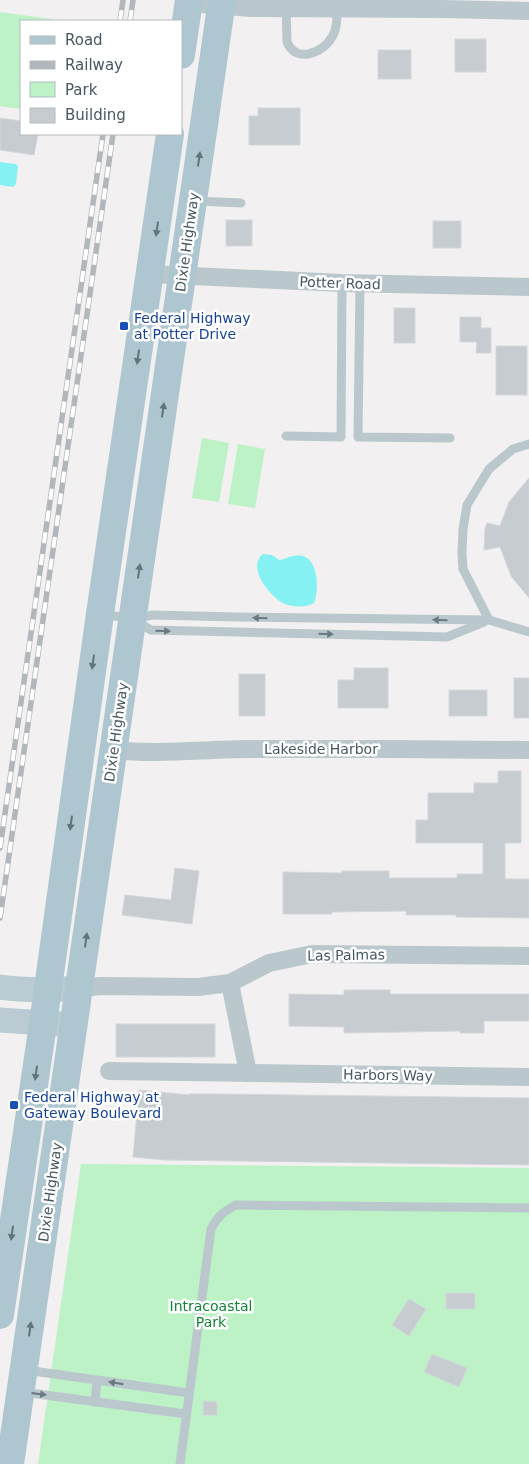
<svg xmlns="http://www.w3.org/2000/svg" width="529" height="1464" font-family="'DejaVu Sans',sans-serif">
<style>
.green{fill:#bcf2c6}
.water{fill:#86f1f2}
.building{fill:#c6ccd0;stroke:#d3d7dc}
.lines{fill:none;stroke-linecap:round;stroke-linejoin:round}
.lane{stroke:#bac8ce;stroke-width:9}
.street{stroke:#bac8ce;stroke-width:18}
.secondary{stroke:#bacbd3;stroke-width:25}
.primary{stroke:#aec6d0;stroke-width:28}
.rail-casing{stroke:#b2b7bb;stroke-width:5.5}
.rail{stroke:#fff;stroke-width:4;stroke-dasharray:11;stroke-linecap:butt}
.oneway{fill:#60747b}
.oneway2{fill:#697a80}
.transit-dot{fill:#1a4fb4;stroke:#fff;stroke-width:2}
.labels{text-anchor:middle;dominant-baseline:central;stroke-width:5;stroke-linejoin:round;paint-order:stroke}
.street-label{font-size:14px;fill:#46585f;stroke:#fff}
.transit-label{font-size:14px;fill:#164399;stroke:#fff;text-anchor:start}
.park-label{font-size:14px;fill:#118635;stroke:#fff}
</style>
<rect width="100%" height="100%" fill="#f2f0f0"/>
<g class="green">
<polygon points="0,12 51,19 51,21 21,21 21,109 0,106"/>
<polygon points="202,438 229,443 219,502 192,498"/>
<polygon points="238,444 265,449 255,508 228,504"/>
<polygon points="81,1164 529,1168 529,1464 38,1464"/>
</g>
<g class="water">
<polygon points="0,162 16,164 18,166 16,184 13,187 0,185"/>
<path d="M 263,554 L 272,555 L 279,560 C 287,559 294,553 303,556 C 319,561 319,591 314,603 C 306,608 291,607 283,603 C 270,596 246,567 263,554 Z"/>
</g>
<g class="building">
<rect x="455" y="39" width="31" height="33"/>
<rect x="378" y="50" width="33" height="29"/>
<polygon points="258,108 300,108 300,145 249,145 249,116 258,116"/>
<polygon points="0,118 21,121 21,134 38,134 34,155 0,150"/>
<rect x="226" y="220" width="26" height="26"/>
<rect x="433" y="221" width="28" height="27"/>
<rect x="394" y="308" width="21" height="35"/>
<polygon points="460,317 481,317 481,328 491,328 491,353 476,353 477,342 460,342"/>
<rect x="496" y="346" width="31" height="49"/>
<polygon points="529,478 529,598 511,576 500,547 484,550 485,529 487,523 500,526 509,502"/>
<polygon points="354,668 388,668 388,708 338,708 338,680 354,680"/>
<rect x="239" y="674" width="26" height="42"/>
<rect x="514" y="678" width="15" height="40"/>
<rect x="449" y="690" width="38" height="26"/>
<polygon points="498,771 521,771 521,843 505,843 505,879 529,879 529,918 456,917 456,915 406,915 406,911 332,912 332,914 283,914 283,872 342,873 342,871 389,871 389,878 457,878 457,874 483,874 483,843 416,843 416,820 428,820 428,793 474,793 474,783 498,783"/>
<polygon points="175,868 199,871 192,924 122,915 125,895 171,900"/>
<polygon points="344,990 390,990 390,994 529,994 529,1021 484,1021 484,1033 460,1033 460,1031 344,1033 344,1027 289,1026 289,994 344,995"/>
<rect x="116" y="1024" width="99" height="33"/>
<polygon points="139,1090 189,1095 189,1094 220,1094 529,1098 529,1165 165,1160 133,1157"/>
<rect x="446" y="1293" width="29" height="16"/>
<polygon points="409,1299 426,1309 409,1336 392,1325"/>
<polygon points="432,1354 467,1368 459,1387 424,1372"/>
<polygon points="203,1401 217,1402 217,1415 203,1415"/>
</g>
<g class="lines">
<g class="lane">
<path d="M 286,5 L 287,42 C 296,64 323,53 332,37 C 337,29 337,19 337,9"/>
<polyline points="196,201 241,203"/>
<polyline points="360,283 358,437 450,438"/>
<polyline points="286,436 341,437 342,283"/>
<polyline points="103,614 132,619 151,630 447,637 484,622"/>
<polyline points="136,618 153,615 236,617 489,620 529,632"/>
<polyline points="489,620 463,569 462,553 463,529 467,505 489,469 513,449 529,444"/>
<polyline points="26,1370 189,1393"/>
<polyline points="23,1392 186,1414"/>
<polyline points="95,1402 97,1380"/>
<path d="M 180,1464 L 211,1229 C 217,1217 224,1211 236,1205 L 529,1208"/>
</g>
<g class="street">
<polyline points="189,3 251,8 442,9 529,11"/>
<polyline points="150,274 342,283 529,287"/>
<path d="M 114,750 C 159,755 205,749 251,749 C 344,749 436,749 529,750"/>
<polyline points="230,983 248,1073"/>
<polyline points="80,988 101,986 198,987 230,983 269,963 312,954 529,956"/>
<polyline points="109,1071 529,1077"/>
</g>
<g class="secondary">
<path d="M 0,987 C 27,991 53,990 80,988"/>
<polyline points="0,1020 74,1025"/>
</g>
<g class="primary">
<polyline points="181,55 189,0"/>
<polyline points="0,1315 43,1024 100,614 170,134"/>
<polyline points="10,1464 222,0"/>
</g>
<defs>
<g id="rail">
<polyline points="120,21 123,0"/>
<polyline points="130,21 133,0"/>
<polyline points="0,848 103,134"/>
<polyline points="0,918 113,134"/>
</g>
</defs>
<use href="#rail" class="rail-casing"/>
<use href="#rail" class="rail"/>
</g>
<defs><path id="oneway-solid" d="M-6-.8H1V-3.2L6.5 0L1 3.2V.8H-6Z" transform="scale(1.25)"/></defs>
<g class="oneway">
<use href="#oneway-solid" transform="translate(199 159) rotate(-82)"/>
<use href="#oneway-solid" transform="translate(157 229) rotate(98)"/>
<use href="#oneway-solid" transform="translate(138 357) rotate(98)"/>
<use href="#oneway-solid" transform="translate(163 410) rotate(-82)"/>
<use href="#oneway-solid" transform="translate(139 571) rotate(-82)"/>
<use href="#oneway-solid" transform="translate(93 662) rotate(98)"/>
<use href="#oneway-solid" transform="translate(71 823) rotate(98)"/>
<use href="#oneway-solid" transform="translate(86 940) rotate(-82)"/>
<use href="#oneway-solid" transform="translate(36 1073) rotate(98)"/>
<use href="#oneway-solid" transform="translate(12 1233) rotate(98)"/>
<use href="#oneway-solid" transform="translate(30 1329) rotate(-82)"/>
</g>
<g class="oneway2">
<use href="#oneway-solid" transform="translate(260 618) rotate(-179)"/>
<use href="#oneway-solid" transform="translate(440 620) rotate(-179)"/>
<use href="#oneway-solid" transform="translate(163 631) rotate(2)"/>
<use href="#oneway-solid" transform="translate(326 634) rotate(1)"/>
<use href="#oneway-solid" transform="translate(116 1383) rotate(-171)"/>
<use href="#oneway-solid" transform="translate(39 1394) rotate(7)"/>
</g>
<g class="transit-dot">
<rect x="119" y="321" width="10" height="10" rx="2.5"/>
<rect x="9" y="1100" width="10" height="10" rx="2.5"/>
</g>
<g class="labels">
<g class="street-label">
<text transform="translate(187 242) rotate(-82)">Dixie Highway</text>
<text transform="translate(340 283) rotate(2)">Potter Road</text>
<text transform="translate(116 732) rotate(-82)">Dixie Highway</text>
<text x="321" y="749">Lakeside Harbor</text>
<text transform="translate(346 955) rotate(-1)">Las Palmas</text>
<text transform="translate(388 1075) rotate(1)">Harbors Way</text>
<text transform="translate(50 1192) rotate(-82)">Dixie Highway</text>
</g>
<g class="transit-label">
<text x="134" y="318">Federal Highway<tspan x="134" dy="16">at Potter Drive</tspan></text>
<text x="24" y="1097">Federal Highway at<tspan x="24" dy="16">Gateway Boulevard</tspan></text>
</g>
<g class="park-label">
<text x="211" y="1306">Intracoastal<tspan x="211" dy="16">Park</tspan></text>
</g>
</g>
<rect x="20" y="20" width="162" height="115" fill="#ffffff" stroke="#b5bcbf"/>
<rect x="30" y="36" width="25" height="8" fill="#aec6d0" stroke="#b5bcbf"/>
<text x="65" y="45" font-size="15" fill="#46585f">Road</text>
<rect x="30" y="61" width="25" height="8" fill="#b2b7bb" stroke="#b5bcbf"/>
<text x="65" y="70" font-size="15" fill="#46585f">Railway</text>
<rect x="30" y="82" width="25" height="15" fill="#bcf2c6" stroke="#b5bcbf"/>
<text x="65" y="95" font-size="15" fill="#46585f">Park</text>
<rect x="30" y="108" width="25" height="15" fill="#c6ccd0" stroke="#b5bcbf"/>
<text x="65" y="120" font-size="15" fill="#46585f">Building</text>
</svg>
